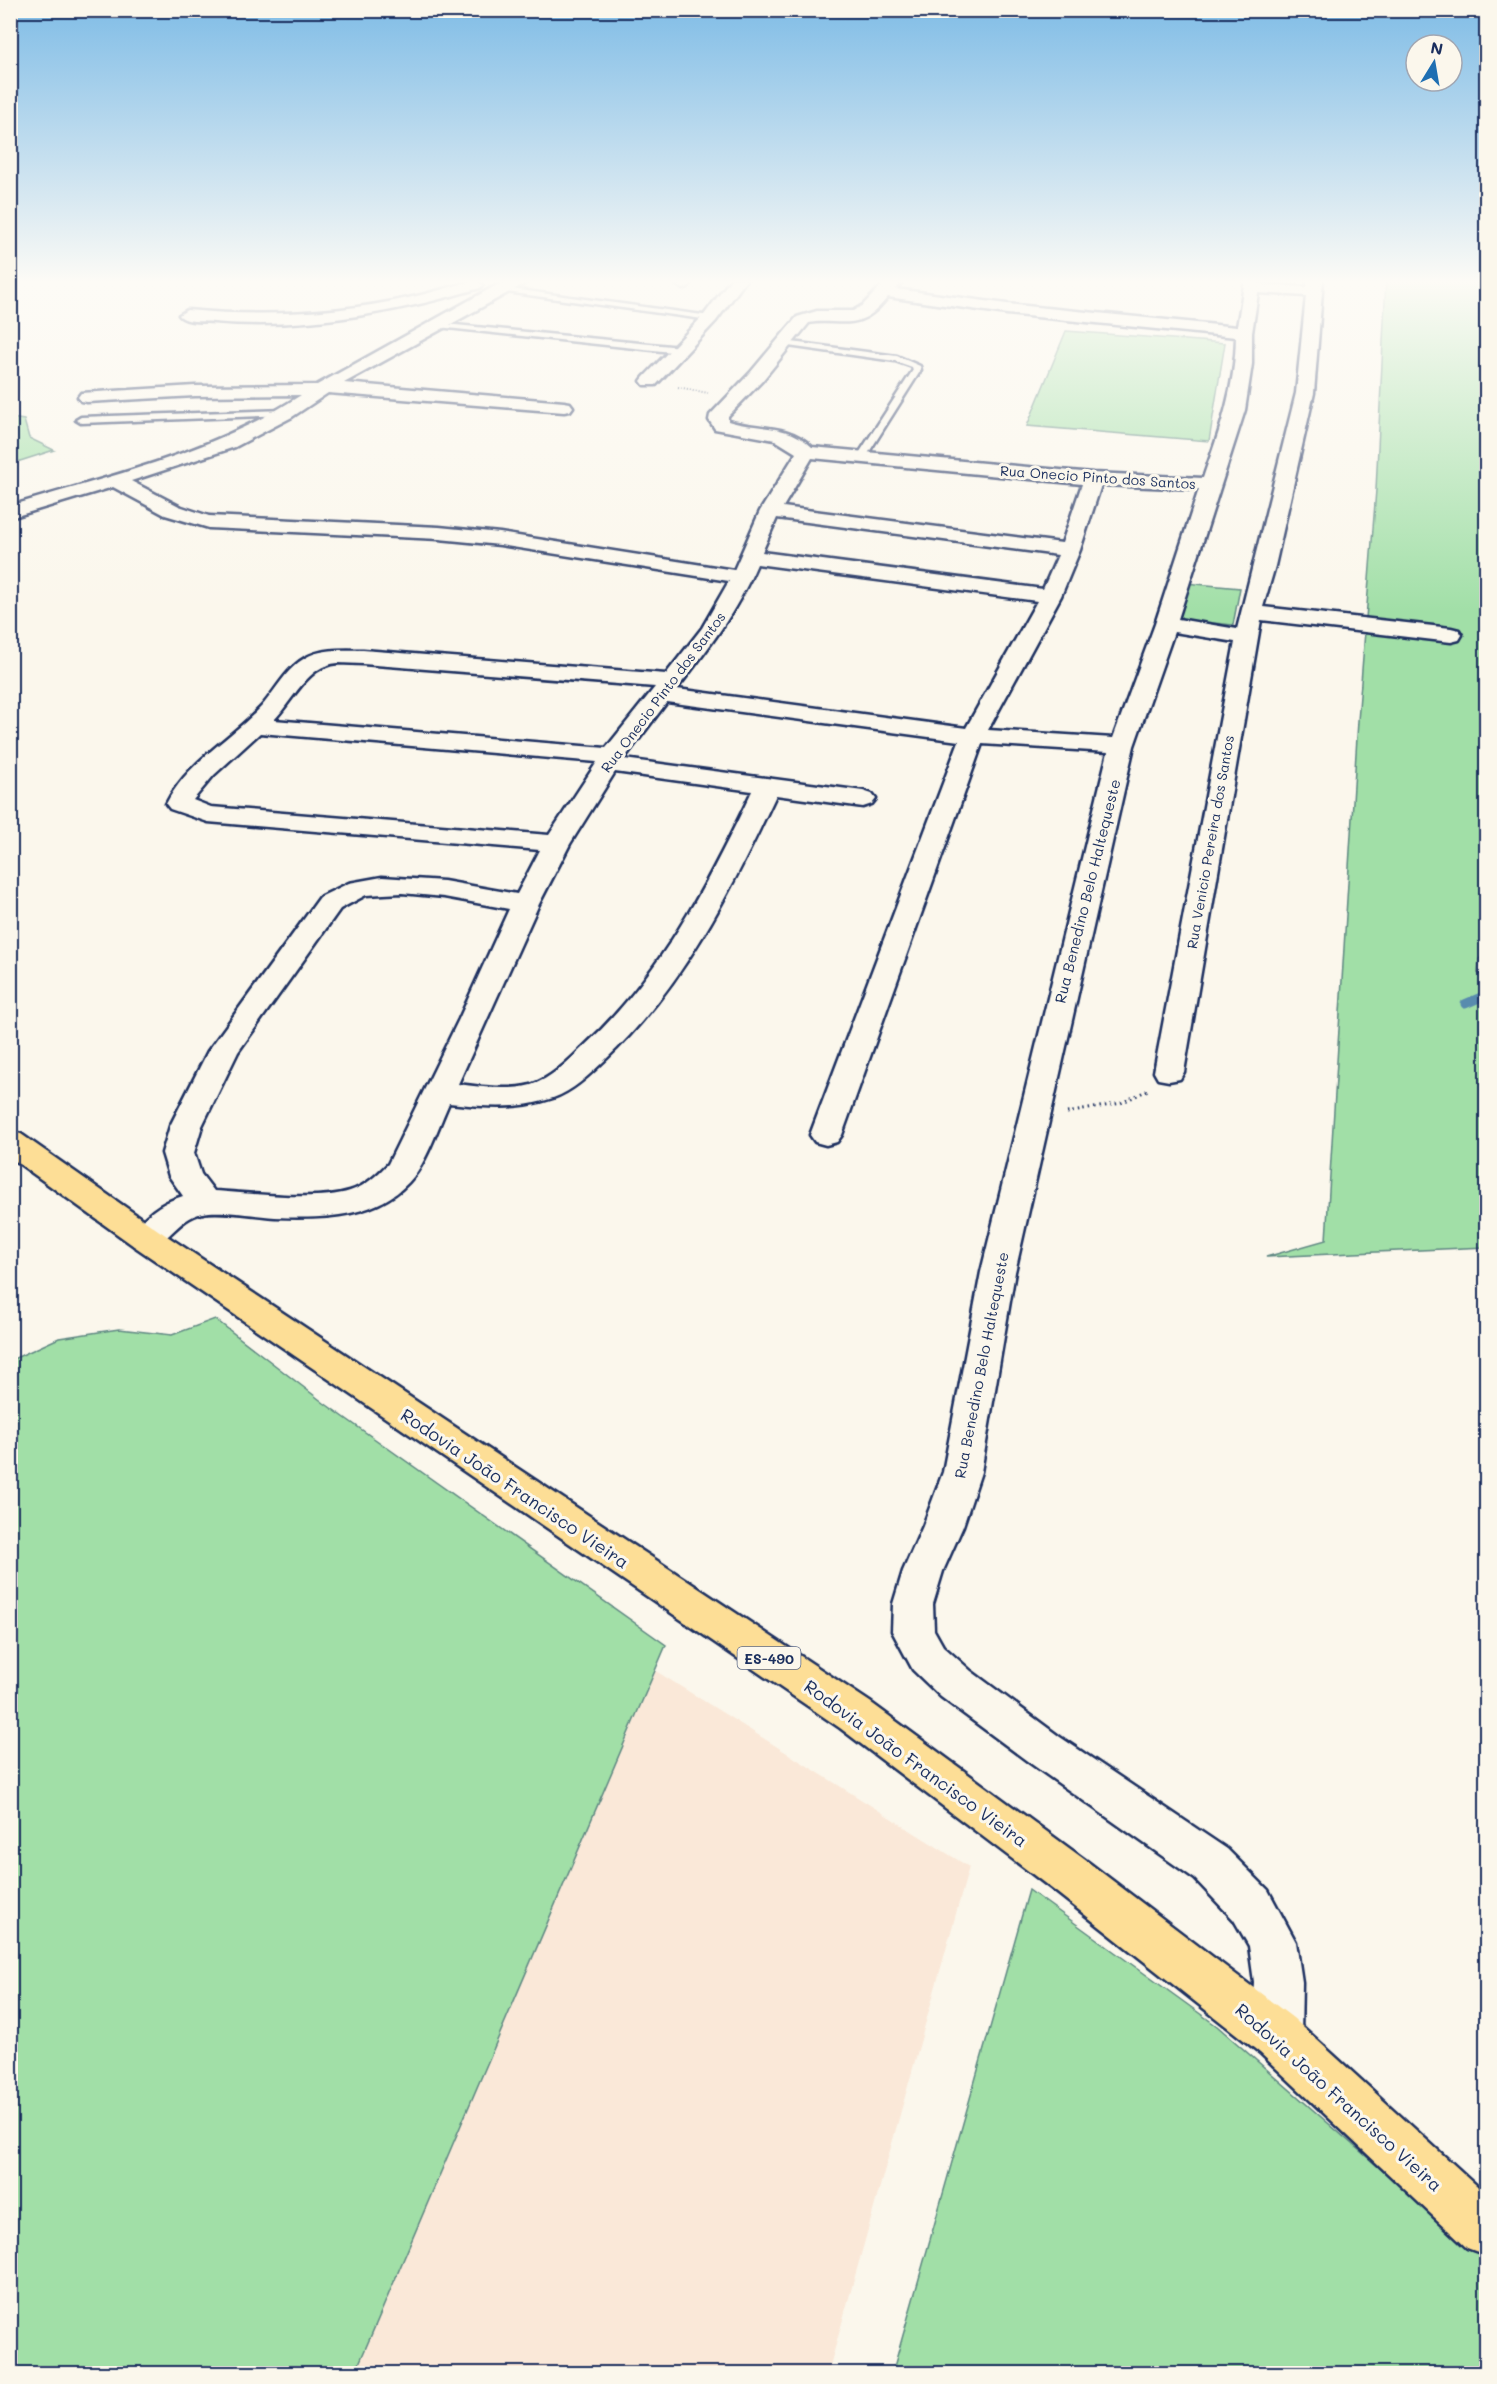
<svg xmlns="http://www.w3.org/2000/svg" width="1497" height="2384" font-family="Mali,sans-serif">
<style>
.built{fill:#fae8d8}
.green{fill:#a1dfa7;stroke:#5e8782;stroke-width:1.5}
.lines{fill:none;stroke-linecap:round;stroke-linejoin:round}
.stream{stroke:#598bae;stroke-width:9}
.service-casing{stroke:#1b2f5e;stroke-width:5}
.minor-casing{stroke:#1b2f5e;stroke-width:5}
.primary-casing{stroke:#1b2f5e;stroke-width:5}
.path-far1{stroke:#1b2f5e;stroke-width:2;stroke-dasharray:1 2;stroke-linecap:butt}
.path{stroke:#1b2f5e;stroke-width:3;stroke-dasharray:1.5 4;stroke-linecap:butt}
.service{fill:#fbf7ec;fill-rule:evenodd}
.minor{fill:#fbf7ec;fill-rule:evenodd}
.primary{fill:#fdde96;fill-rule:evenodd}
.labels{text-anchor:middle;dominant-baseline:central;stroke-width:6;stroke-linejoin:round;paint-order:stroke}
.far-street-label{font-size:14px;fill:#1b2f5e;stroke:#fbf7ec}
.shield{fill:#fbf7ec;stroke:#5e6b89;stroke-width:1.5}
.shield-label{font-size:14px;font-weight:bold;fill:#1b2f5e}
.street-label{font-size:15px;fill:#1b2f5e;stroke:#fbf7ec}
.near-street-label{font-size:18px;fill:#1b2f5e;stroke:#fbf7ec}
</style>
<rect width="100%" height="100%" fill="#fbf7ec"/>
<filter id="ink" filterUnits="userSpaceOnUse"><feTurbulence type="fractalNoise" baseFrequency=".0167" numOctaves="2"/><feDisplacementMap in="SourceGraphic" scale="12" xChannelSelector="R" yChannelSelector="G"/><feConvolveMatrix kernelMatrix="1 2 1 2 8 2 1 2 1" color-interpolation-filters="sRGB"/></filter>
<g filter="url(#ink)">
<polygon class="built" points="651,1668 969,1867 828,2373 327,2374"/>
<g class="green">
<polygon points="1386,279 1440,279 1486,284 1486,953 1479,959 1478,973 1486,978 1486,1247 1266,1257 1326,1240 1358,721 1376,490"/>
<polygon points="1066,331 1225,343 1209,441 1027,426"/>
<polygon points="11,418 24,420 29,438 54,450 11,464"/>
<polygon points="1185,583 1240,588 1233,625 1175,619"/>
<polygon points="215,1319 324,1403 666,1645 355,2373 11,2373 11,1360 59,1338 119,1329 172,1335"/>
<polygon points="1029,1890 1217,2026 1486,2261 1486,2373 892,2374"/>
</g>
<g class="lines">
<polyline class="stream" points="1465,1004 1486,995"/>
<defs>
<g id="service">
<polygon points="497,287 710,316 714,318 710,320 500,291 497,291"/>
<polygon points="435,323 681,347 685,350 681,353 438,327 435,327"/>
<polygon points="784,341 897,356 920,366 921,370 864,460 856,458 913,370 912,367 895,361 781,345 781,341"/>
<polygon points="286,410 290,413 289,415 81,423 76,420 81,417"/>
</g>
<g id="minor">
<path d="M 512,279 L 533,279 L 344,383 L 564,402 L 570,403 L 573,407 L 570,411 L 564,412 L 328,393 L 292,417 L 235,447 L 131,481 L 179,506 L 209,516 L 439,527 L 500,533 L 734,570 L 760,511 L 796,453 L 775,440 L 715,429 L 709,420 L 710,415 L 750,373 L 797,317 L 817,311 L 853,311 L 863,305 L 888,279 L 905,279 L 896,289 L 1007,304 L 1237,327 L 1245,279 L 1261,279 L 1260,284 L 1307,287 L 1307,279 L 1323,279 L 1314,393 L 1275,566 L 1263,607 L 1451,628 L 1459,630 L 1462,635 L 1459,640 L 1451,642 L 1261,620 L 1184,1072 L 1180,1079 L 1169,1081 L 1158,1079 L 1154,1072 L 1235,642 L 1174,632 L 1134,746 L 1015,1272 L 981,1472 L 963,1526 L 943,1571 L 933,1604 L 934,1630 L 943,1646 L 971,1671 L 1060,1737 L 1227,1849 L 1268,1890 L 1296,1942 L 1302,1982 L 1301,2035 L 1293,2052 L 1276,2059 L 1259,2052 L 1251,2035 L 1254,1982 L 1249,1946 L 1234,1920 L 1195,1879 L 1030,1763 L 941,1697 L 913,1670 L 892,1631 L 893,1604 L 903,1571 L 923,1526 L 943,1472 L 981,1272 L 1108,752 L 982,744 L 842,1135 L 837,1142 L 826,1145 L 815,1142 L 810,1135 L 959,741 L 667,702 L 624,759 L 863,791 L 872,794 L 876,799 L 872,804 L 863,807 L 776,795 C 731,891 683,987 604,1061 C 589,1075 573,1091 553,1098 C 519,1110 485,1107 449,1103 C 439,1125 428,1158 414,1176 C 381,1218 324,1219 275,1217 C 256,1216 220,1209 203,1213 C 172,1219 166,1255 134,1246 L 129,1238 C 142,1217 159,1203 183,1196 L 169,1176 L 162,1153 L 170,1126 L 208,1051 L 320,897 L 349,883 L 382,877 L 444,881 L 517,894 L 540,850 L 208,822 L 170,809 L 166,804 C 187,762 231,739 262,706 C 276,690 286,669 305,658 C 322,648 344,650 363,650 L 666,674 L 702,628 L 729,581 L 500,545 L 439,539 L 209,528 L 165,515 L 113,487 L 10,518 L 10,506 C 109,476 213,453 301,395 L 195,396 L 87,402 L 81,401 L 78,397 L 81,393 L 195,386 L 317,385 L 495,286 ZM 1258,293 L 1306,296 L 1296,393 L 1237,629 L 1178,619 L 1245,410 L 1252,364 L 1252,333 ZM 888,297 L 1007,314 L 1236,337 C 1235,389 1220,430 1203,478 L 1093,473 L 812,447 C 789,423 756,430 728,421 L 728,416 L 762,381 L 809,323 C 825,319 847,326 862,319 C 873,315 881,305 888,297 ZM 812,458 L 1082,484 L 1062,543 L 783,507 ZM 1101,485 L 1199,489 L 1155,624 L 1113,738 L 988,730 L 1061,596 L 1080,550 ZM 777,518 L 1058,555 L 1043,589 L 762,552 ZM 757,564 L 1037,601 L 966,728 L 677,689 C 708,649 737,611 757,564 ZM 338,663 L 363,664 L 655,687 L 606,748 L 274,720 C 293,701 307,665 338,663 ZM 260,733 L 597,762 L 549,835 L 211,807 L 193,800 L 214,775 ZM 615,772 L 752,791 C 707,885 660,977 582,1048 C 568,1062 550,1079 531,1085 C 508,1091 481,1087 458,1084 L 539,904 L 570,844 ZM 402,893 L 444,897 L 509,909 L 459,1019 L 388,1164 C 377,1175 366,1186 350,1191 C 315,1202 252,1193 214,1191 L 201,1174 L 194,1153 L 202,1126 L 238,1052 L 340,909 L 366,895 Z"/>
<polygon points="678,279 694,279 688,287 683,289 675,284"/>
<polygon points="731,279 747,279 716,321 656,385 644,385 641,381 644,377 704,315"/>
<path d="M 475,280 L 483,285 L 480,288 C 395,313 303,330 214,322 C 204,321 185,323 179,315 L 187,310 C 261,317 335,314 408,298 C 431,293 453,286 475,280 Z"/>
</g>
<polygon id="primary" points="10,1131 21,1134 158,1230 870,1702 1088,1862 1293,2018 1486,2194 1486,2255 1467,2248 1259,2052 1056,1892 840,1728 134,1246 10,1157"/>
</defs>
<use href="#service" class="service-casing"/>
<use href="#minor" class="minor-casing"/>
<use href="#primary" class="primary-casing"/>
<polyline class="path-far1" points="678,387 708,393"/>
<polyline class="path" points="1067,1113 1121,1103 1148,1090"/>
<use href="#service" class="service"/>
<use href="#minor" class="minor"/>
<use href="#primary" class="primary"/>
</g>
</g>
<linearGradient id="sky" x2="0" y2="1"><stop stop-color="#7fbce6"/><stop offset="0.46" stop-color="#fdfbf6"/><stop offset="1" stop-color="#fdfbf6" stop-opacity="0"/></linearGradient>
<rect width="1497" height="613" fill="url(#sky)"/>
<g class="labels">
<g class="far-street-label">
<text transform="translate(1098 477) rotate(4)">Rua Onecio Pinto dos Santos</text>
<text transform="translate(663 692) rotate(-53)">Rua Onecio Pinto dos Santos</text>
<text transform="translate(1210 842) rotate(-80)">Rua Venicio Pereira dos Santos</text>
</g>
<rect class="shield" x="737.5" y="1647" width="63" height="22" rx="4.5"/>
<g class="shield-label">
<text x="769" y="1658">ES-490</text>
</g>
<g class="street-label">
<text transform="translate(1087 891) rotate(-76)">Rua Benedino Belo Haltequeste</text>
<text transform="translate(981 1365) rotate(-79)">Rua Benedino Belo Haltequeste</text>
</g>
<g class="near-street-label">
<text transform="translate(515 1488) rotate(34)">Rodovia João Francisco Vieira</text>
<text transform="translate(916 1763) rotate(36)">Rodovia João Francisco Vieira</text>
<text transform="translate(1339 2097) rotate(42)">Rodovia João Francisco Vieira</text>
</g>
</g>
<rect width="1497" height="2384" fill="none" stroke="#fbf7ec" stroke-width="36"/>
<rect x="18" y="18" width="1461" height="2348" fill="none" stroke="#1b2f5e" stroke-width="2" filter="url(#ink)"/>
<g transform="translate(1434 63) rotate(11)"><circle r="28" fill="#fbf7ec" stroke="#a1a7b3" stroke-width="1.5"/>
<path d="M0-4.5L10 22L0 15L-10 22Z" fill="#1f6fb2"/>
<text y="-9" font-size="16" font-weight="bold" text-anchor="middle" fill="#1b2f5e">N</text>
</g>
</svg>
